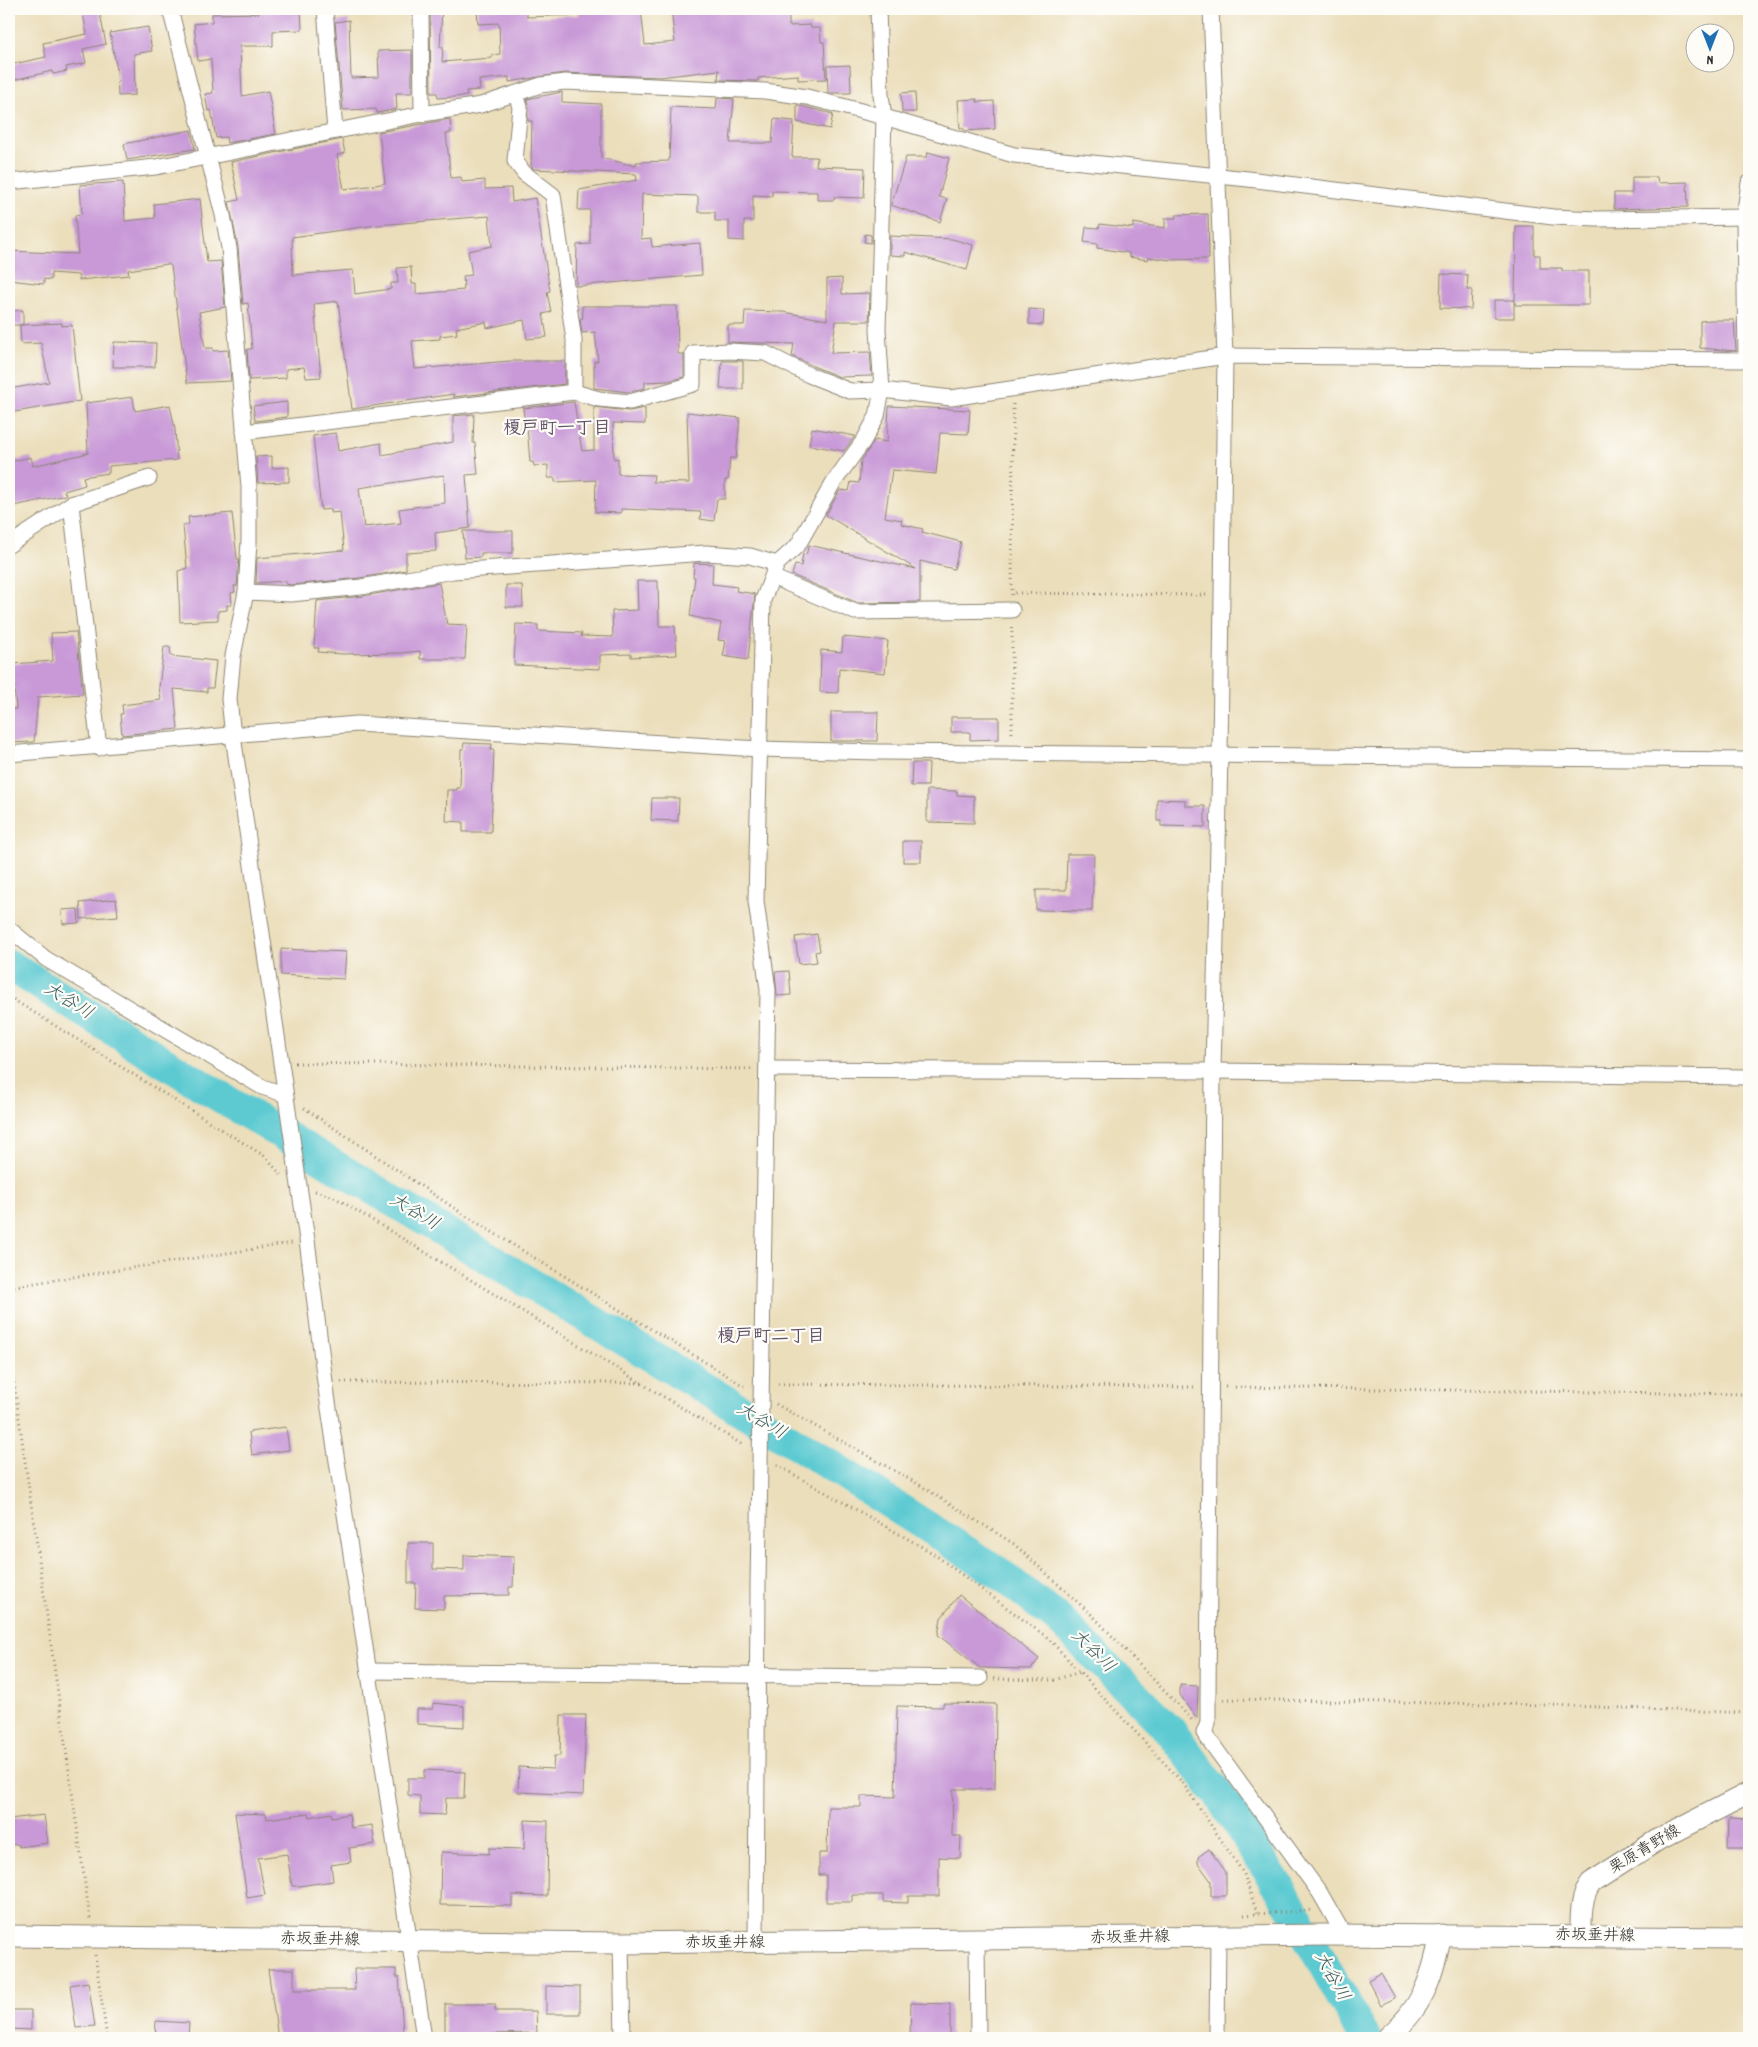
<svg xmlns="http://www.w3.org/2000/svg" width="1758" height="2047" font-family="Dekko,'Klee One',sans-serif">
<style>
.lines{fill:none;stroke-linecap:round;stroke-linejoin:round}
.river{stroke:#5dcad2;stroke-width:32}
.building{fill:#c898d7;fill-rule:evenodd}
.minor-casing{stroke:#8b8473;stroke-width:17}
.secondary-casing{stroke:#8b8473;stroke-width:23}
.path{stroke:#8b8473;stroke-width:3;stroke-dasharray:1 4;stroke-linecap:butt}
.minor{stroke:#fff;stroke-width:15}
.secondary{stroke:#fff;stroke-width:21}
.labels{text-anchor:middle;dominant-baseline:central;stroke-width:4.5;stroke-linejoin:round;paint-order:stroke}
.street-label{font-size:16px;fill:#2b2b2b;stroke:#fdfcf7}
.neighbourhood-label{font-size:18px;font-weight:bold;fill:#625167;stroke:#fdfcf7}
.water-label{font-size:18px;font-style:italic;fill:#3a5b5d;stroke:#fdfcf7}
</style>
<rect width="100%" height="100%" fill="#fdfcf7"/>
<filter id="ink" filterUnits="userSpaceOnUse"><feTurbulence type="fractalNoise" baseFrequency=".02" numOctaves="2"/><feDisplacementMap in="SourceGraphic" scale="10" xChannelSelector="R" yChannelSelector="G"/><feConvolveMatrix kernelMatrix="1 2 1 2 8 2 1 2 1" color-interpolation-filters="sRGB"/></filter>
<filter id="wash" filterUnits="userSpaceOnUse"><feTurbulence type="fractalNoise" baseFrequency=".0096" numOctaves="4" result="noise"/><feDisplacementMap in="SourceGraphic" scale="20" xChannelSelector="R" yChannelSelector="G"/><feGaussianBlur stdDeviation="1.12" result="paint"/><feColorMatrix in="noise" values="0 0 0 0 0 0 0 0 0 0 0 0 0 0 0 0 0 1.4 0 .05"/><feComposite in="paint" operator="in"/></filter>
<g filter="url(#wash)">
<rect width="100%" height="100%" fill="#ebdebb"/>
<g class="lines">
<polyline class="river" points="9,965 227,1101 794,1442 998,1572 1059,1620 1170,1730 1221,1798 1289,1903 1365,2038"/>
</g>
<g id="blocks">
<g class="building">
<polygon points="82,9 99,9 106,44 83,49 86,63 66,67 67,71 53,74 52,71 9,81 9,65 46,57 43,43 87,34"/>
<polygon points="260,9 301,9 302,30 273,31 273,46 240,46 242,96 268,91 276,134 227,143 226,137 216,138 211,110 208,111 205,94 213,93 211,59 198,61 194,24 212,22 212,14 260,13"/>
<polygon points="430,9 442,9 440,47 443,47 442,62 492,58 492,55 500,54 499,23 478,24 477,9 527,9 527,17 579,15 578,9 641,9 645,45 675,42 671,9 789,9 789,26 810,25 811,28 820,28 821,42 824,42 826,79 798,80 798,75 758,78 758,81 718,80 719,70 660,77 564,73 509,82 509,77 479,80 480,90 466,91 467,96 438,98 437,93 431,93"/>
<polygon points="349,20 351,78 379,77 378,51 412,50 412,93 396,93 397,109 377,113 376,109 343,110 335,22"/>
<polygon points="148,27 152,51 134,54 135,95 118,96 117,70 110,33"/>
<polygon points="850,65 851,93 828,93 827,66"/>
<polygon points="562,92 562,102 601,104 601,158 636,166 636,162 669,161 671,107 716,109 717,98 734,99 730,143 772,143 774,119 794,121 792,157 817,157 816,166 865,168 864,198 834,197 834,200 817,200 817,192 772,191 772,196 753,195 753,221 744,221 744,241 729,240 729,221 715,221 715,212 698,212 698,196 642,194 641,239 651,238 652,247 700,243 702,275 576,286 577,245 590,244 590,210 578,210 579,190 637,180 636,174 534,169 531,166 532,121 528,121 527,99"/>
<polygon points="915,92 916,112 902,112 901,93"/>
<polygon points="977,99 977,102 994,101 995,129 965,131 963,128 960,128 958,100"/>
<polygon points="797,105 833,114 830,129 797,122"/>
<path d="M 450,119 L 451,133 L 446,134 L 451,178 L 461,177 L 462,182 L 485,180 L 485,189 L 511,188 L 512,202 L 535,198 L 550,291 L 547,292 L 551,312 L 543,314 L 547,337 L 527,339 L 524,320 L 487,328 L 486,322 L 456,328 L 457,334 L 440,336 L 440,339 L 412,341 L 415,369 L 510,361 L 565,361 L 565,384 L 453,397 L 454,394 L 352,409 L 338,301 L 314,304 L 321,377 L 306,378 L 304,367 L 286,369 L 286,378 L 249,380 L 247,349 L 252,349 L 248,303 L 243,304 L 238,247 L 229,202 L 239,200 L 231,162 L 342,139 L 345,153 L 337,155 L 344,189 L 376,185 L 385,183 L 379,132 ZM 489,216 L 492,246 L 468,251 L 472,275 L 463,276 L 464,290 L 416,294 L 416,284 L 412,284 L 411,267 L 397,268 L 398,283 L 391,283 L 391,289 L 355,294 L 353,270 L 293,275 L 292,237 L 378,225 Z"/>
<polygon points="191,130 195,149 127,160 124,144"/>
<polygon points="928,152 949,158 939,197 947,199 940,222 891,205 906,157 927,157"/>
<polygon points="1632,177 1657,177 1658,183 1687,182 1688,207 1614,209 1614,193 1632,193"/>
<polygon points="123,182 125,221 155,218 154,204 200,199 207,262 221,261 225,307 199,312 205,348 213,348 213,351 228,350 231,381 187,383 171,266 168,264 128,270 129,275 79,280 78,275 51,273 51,280 44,279 44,284 9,280 9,251 78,254 75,215 82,214 80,185"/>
<polygon points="1208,214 1209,259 1170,260 1149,257 1148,260 1129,257 1129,253 1097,248 1097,244 1084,242 1086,227 1099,228 1100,224 1133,228 1133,223 1165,228 1165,218 1176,218 1176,215"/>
<polygon points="1516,226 1534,226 1534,255 1540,255 1540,268 1562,268 1562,271 1589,271 1589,305 1515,305"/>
<polygon points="865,234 871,235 871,243 864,242"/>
<polygon points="890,236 952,239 973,245 967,270 905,252 905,256 890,255"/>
<polygon points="1441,274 1468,275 1467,290 1472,290 1471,309 1440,308"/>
<polygon points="842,278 842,294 870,293 869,321 836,321 831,353 870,352 872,376 840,377 813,366 792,356 794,344 728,342 728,325 744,325 745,311 783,312 827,320 827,279"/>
<rect x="1494" y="300" width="20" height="18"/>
<polygon points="582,306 677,306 678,354 684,354 684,377 668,381 645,382 645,388 629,392 594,388 594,361 598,361 595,332 582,333 580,319 583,318"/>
<polygon points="1029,309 1044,310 1043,325 1029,324"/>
<polygon points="23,310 23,325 9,325 9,311"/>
<polygon points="1711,320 1734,320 1736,351 1700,348 1700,321"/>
<polygon points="62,323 62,326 72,325 80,401 9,413 9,389 49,382 41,343 21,344 20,325"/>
<polygon points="114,342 156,343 155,367 113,367"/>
<polygon points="722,361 743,361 743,389 720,389"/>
<polygon points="133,397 135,411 170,405 175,429 177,460 109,466 109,473 83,477 85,485 64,491 66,495 9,507 9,462 31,457 33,466 88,453 86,403"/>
<polygon points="287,402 287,417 255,421 253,406"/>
<polygon points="574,402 582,451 594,450 594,407 629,411 645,408 645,424 613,423 614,459 618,458 618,474 654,475 653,482 689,483 687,412 740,418 736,458 730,458 728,480 725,480 725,499 717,499 714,521 700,519 701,512 621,509 621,513 595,512 596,480 555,482 555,478 548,478 548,465 534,466 533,462 530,462 527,426 525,426 523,408"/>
<polygon points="889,406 970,410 968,434 940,433 936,474 892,470 885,517 902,520 901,524 923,529 922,532 961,542 954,569 920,561 920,602 858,603 792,575 795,565 801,566 803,554 806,555 809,545 916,569 826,515 840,490 849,491 851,482 859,483 861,461 875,440 887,442"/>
<path d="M 474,414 L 473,443 L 475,443 L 478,474 L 466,475 L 470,528 L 435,533 L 436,551 L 406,553 L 406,570 L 360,578 L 291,585 L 286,584 L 286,581 L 256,583 L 257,558 L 344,550 L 340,512 L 331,513 L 331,509 L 321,510 L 313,436 L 336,433 L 338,451 L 381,443 L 382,455 L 453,442 L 453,416 ZM 444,475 L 445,503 L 399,509 L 401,523 L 364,527 L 359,488 Z"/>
<polygon points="812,428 855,436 844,451 809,445"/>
<polygon points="272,456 272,468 289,467 289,482 258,483 256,457"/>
<polygon points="232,513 237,559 239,559 237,586 234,586 235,592 231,593 232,605 227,605 227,610 218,611 218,620 180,622 178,571 187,568 183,525 189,524 188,517"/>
<polygon points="463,531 513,531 513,553 481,553 481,557 465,558"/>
<polygon points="694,563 713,564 712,584 737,587 736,591 755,594 748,660 723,656 726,641 718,640 721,623 690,616 695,577 693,577"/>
<polygon points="637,581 658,581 659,626 675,626 677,655 631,657 631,654 600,655 600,669 514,665 516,624 538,625 538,631 582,633 581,636 613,637 612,611 638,610"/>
<polygon points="439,583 447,624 467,625 465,659 420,659 420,651 401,653 342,654 318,652 319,648 314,648 317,601 363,596"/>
<polygon points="506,585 522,585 523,607 506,607"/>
<polygon points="76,632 83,694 38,697 34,742 9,743 9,709 16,709 12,664 53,661 51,633"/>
<polygon points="843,637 888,641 885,673 839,668 838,693 820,692 821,650 842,652"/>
<polygon points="164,647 170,647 171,656 216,661 213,688 207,688 207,692 174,689 178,729 122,735 120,714 123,714 122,705 161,700 159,687"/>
<polygon points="831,712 878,712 877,741 831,741"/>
<polygon points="951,717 999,717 999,739 970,740 970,732 951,732"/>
<polygon points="464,743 492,744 491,750 494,750 491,832 463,832 463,822 446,821 447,790 457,790 457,788 460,788 461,749 463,749"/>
<polygon points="912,763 929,763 928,786 911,786"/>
<polygon points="927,790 957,791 957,795 974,796 974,823 927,822"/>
<polygon points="652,798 679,798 678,821 651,820"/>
<polygon points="1157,799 1185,800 1185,806 1205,806 1205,827 1161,826 1161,821 1157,821"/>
<rect x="903" y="841" width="18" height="21"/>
<polygon points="1067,854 1094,854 1092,911 1036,910 1036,890 1066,890"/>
<polygon points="116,899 118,916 81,919 80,903"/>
<polygon points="78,909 79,923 63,924 62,910"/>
<polygon points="817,934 820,951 815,952 817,962 799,964 795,937"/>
<polygon points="281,949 346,952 344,979 281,975"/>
<polygon points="789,971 791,995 777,996 775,972"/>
<polygon points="286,1427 289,1450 252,1455 249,1432"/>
<polygon points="408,1543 433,1543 433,1569 464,1570 464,1555 514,1557 513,1587 509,1587 509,1595 444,1596 444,1609 415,1608 416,1583 408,1583"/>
<polygon points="959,1595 1039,1659 1031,1669 980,1668 938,1635 941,1618"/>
<polygon points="1180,1685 1198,1686 1197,1718 1180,1695"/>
<polygon points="433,1703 464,1706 464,1727 417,1724 417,1709 433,1709"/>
<polygon points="943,1703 996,1704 995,1789 953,1789 952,1836 961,1836 960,1858 939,1857 939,1896 908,1896 908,1903 883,1902 883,1895 852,1895 852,1902 826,1902 826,1875 819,1875 819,1853 827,1853 828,1807 861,1807 861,1796 895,1797 897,1706 943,1707"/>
<polygon points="561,1715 586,1715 583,1795 518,1792 519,1767 553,1769 554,1756 560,1756"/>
<polygon points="424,1770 465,1772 464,1798 446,1798 445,1815 420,1814 420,1796 408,1795 408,1778 424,1778"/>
<polygon points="235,1813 266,1814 267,1819 309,1813 310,1817 331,1813 332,1817 349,1814 351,1828 372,1825 375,1844 349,1848 351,1862 331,1865 333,1881 299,1886 292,1886 287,1854 258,1858 265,1895 247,1898"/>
<polygon points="44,1815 48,1843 19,1847 18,1844 9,1845 9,1819"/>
<polygon points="1729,1818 1749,1819 1749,1848 1728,1848"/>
<polygon points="525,1820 548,1821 547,1896 512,1895 512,1906 440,1905 441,1852 489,1854 489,1848 524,1849"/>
<polygon points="1209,1849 1226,1872 1226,1896 1211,1896 1211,1881 1198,1863 1198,1857"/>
<polygon points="268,1969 294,1969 294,1990 355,1990 354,1969 396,1969 396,1977 399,1977 403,2031 397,2032 397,2036 278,2038"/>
<polygon points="1381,1973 1395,1998 1381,2005 1368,1980"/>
<polygon points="88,1982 95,2026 76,2028 70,1985"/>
<polygon points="546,1986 580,1987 580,2014 546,2014"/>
<polygon points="911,2003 950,2004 950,2037 910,2036"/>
<polygon points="445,2004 495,2004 495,2011 536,2011 537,2033 445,2035"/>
<polygon points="9,2010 31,2010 31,2030 9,2029"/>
<polygon points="156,2021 189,2023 188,2038 155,2038"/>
</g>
</g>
</g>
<g filter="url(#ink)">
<use href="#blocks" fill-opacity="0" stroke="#8b8473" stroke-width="1"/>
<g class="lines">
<defs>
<g id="minor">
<polyline points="170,9 223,215 229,248 249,487 249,541 246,592 233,656 229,699 233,736 307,1240 325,1382 424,2038"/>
<polyline points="325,9 335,131"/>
<polyline points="421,9 422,114"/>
<polyline points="1211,9 1225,356 1220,754 1213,1071 1208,1699 1208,1723 1204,1733 1320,1893 1344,1935"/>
<polyline points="516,94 520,107 515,161 524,173 553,195 574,340 574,392"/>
<polyline points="9,182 156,167 422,114 481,105 541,85 565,82 765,91 807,97 884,117 1014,155 1248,179 1553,217 1596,219 1749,217"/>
<polyline points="1746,360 1744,217 1749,183"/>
<polyline points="244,432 574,392 599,399 630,402 693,384 693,353 729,351 765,353 809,375 850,391 882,390 951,398 1225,356 1749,360"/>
<polyline points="9,545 71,504"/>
<polyline points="772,577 855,612 1012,610"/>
<polyline points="246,592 291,594 361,587 453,571 706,553 750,556 777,564"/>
<polyline points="99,748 71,504 149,478"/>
<polyline points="9,754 357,724 759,749 879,752 1749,760"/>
<polyline points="9,929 46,959 262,1087 284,1094"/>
<polyline points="767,1069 1213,1071 1749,1077"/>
<polyline points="369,1671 980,1678"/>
<polyline points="977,1940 978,2038"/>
<polyline points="621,1943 623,2038"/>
<polyline points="756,1943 758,1584 768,990 756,901 763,600 777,564 798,545 833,483 864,440 877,416 882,390 878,330 884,117 881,95 878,9"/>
<polyline points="1217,2038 1218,1936"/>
</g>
<g id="secondary">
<path d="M 1581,1935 C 1581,1917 1580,1898 1591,1883 L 1659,1839 L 1749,1793"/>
<polyline points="9,1936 621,1943 1326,1935 1749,1938"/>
<path d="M 1387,2038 C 1422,2009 1432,1979 1441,1935"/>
</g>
</defs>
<use href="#minor" class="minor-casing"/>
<use href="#secondary" class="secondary-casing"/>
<g class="path">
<polyline points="1015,593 1206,595"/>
<polyline points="1012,595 1013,404"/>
<polyline points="1012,738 1012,626"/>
<polyline points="9,997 266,1157 281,1175"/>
<polyline points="295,1063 752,1069"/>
<polyline points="304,1108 466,1216 744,1386"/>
<polyline points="315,1191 334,1197 743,1445"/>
<polyline points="9,1287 292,1243"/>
<polyline points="9,1348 90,1919"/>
<polyline points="341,1382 642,1383"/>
<polyline points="778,1384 1194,1387"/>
<polyline points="1225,1387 1749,1394"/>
<polyline points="776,1404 918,1484 1014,1544 1094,1617 1192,1720"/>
<polyline points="777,1465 931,1552 1048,1638 1182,1782 1244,1874 1257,1913"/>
<polyline points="994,1679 1054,1680 1080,1672"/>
<polyline points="1224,1699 1549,1705 1749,1713"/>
<polyline points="1244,1915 1312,1910"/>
<polyline points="95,1955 107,2038"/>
</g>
<use href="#minor" class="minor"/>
<use href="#secondary" class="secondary"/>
</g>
</g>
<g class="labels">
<g class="street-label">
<text transform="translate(1645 1850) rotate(-31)">栗原青野線</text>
<text transform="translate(1595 1936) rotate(1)">赤坂垂井線</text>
<text transform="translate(1130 1938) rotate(-1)">赤坂垂井線</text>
<text transform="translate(320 1940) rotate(1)">赤坂垂井線</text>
<text x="725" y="1943">赤坂垂井線</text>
</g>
<g class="neighbourhood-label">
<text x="557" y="429">榎戸町一丁目</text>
<text x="771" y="1337">榎戸町二丁目</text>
</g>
<g class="water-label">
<text transform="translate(68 1002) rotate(32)">大谷川</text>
<text transform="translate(414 1213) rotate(31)">大谷川</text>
<text transform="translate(761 1422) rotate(31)">大谷川</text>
<text transform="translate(1092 1652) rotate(45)">大谷川</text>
<text transform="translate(1331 1977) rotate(61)">大谷川</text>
</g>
</g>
<rect width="1758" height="2047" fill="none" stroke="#fdfcf7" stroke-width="30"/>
<g transform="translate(1710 48) rotate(180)"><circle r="24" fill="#fdfcf7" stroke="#a9a8a5"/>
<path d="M0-4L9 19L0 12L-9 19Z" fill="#1f6fb2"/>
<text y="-8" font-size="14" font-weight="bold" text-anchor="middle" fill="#2b2b2b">N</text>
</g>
</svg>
